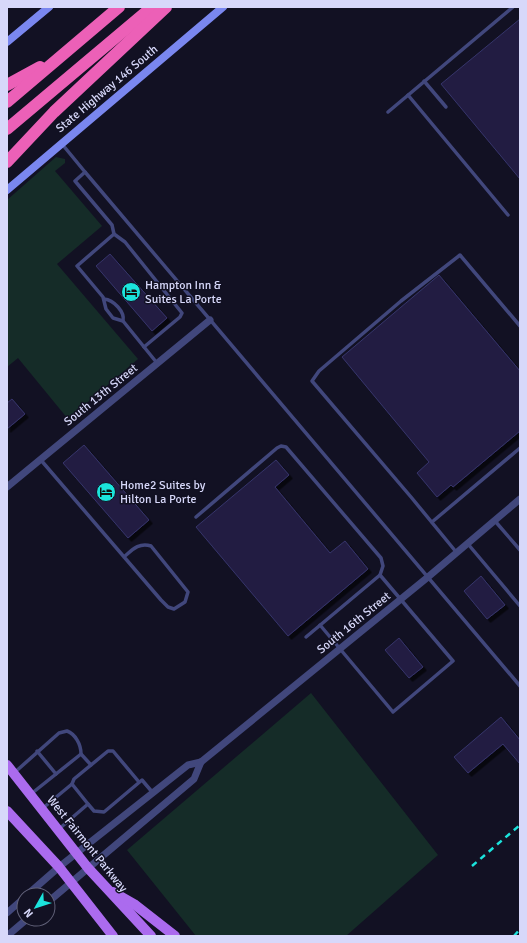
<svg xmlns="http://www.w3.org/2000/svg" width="527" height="943" font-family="Signika,sans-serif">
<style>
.green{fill:#152c28}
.building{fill:#211f42;stroke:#37346b;filter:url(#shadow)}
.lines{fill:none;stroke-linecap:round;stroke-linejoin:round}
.service{stroke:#41477c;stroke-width:3.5}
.minor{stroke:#41477c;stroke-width:7}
.secondary{stroke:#7a87ef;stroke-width:8}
.primary{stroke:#ab6bee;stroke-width:10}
.motorway{stroke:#ec60b7;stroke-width:12}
.rail{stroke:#1be3dc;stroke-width:2.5;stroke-dasharray:6 5;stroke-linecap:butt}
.labels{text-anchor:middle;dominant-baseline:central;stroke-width:3;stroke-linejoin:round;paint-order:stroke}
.street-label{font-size:12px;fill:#d7d8fa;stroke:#121123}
.poi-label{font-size:12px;fill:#d7d8fa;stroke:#121123;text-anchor:start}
</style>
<defs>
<filter id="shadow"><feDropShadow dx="3.5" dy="3.5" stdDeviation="0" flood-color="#0009"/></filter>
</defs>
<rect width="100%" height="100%" fill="#121123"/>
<g class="green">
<polygon points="56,157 65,159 65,163 55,171 102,226 57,264 138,359 68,419 18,358 7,367 7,200"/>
<polygon points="311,693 438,855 346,936 196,936 127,850"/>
</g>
<g class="building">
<polygon points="520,19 520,179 441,84"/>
<polygon points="110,254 167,318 152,331 96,266"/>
<polygon points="439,275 520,371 520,431 453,487 451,485 437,497 417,473 429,462 342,357"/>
<polygon points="12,399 25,414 7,429 7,403"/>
<polygon points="84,445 149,520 128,538 63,463"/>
<polygon points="276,460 289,475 275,487 330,553 345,541 368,569 288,636 196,527"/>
<polygon points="481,576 505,605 487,619 464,591"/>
<polygon points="399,638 423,667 409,678 385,650"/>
<polygon points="501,717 520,740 520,764 503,744 468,773 454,757"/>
</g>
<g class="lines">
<g class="service">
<polyline points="424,81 446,107"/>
<polyline points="408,95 508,215"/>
<polyline points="388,112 513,7"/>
<polyline points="62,144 85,172 75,181 112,225 114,234 125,242 182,313 180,317 144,347"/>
<polyline points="85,172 520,686"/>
<polyline points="114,234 77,266 103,297 106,309 113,318 123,321 157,363"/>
<path d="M 104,299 C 114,300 125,312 123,321"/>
<path d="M 40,459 L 161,600 L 168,607 L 174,609 L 185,602 L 188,592 L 151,546 C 139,542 132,550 124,557"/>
<polyline points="196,517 277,448 281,446 286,447 381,558 383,566 380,575 453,661 393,712 320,625"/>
<polyline points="495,521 520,550"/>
<polyline points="432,522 520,448"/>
<polyline points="468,544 520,606"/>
<polyline points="457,553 411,497 312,381 319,371 401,301 460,255 520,326"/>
<polyline points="306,637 380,575"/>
<polyline points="37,751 56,774"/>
<path d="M 14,773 L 59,733 L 67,731 C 75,734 81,744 81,754"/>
<polyline points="72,784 74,779 108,751 113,751 139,782"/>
<polyline points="31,794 81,754 91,765"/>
<polyline points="43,808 72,784 88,804"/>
<polyline points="59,829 88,804 94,811 104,812 142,780 153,793"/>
</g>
<g class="minor">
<polyline points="7,487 210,320"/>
<polyline points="27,895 59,867 188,765 201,762 428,577 520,499"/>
<polyline points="48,902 194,779 201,762"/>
<polyline points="7,913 24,898"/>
<polyline points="7,936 27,919"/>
</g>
<g class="secondary">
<polyline points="7,42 49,7"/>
<polyline points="7,190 223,7"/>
</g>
<g class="primary">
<polyline points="7,765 88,868 151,936"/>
<polyline points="7,811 59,867 113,936"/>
<polyline points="113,892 134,904 175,936"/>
</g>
<g class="motorway">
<polyline points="7,85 40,67"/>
<polyline points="7,102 119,7"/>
<polyline points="7,129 152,7"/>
<polyline points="7,162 54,112 166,7"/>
</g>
<g class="rail">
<polyline points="472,866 520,825"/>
<polyline points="514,936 520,929"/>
</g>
</g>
<defs>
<symbol id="hotel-disc" viewBox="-11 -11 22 22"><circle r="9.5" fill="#1be3dc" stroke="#121123"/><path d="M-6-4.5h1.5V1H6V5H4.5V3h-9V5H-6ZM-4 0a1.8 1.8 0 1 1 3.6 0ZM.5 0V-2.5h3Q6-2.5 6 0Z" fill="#111"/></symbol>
</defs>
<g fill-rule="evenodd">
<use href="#hotel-disc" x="120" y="281" width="22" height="22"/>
<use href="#hotel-disc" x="95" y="481" width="22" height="22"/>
</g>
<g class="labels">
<g class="street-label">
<text transform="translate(107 89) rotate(-40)">State Highway 146 South</text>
<text transform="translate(101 395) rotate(-39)">South 13th Street</text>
<text transform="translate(354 623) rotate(-39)">South 16th Street</text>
<text transform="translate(87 844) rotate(51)">West Fairmont Parkway</text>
</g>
<g class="poi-label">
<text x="145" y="285">Hampton Inn &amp;<tspan x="145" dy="14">Suites La Porte</tspan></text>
<text x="120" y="485">Home2 Suites by<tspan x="120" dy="14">Hilton La Porte</tspan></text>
</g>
</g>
<rect width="527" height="943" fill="none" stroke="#d7d8fa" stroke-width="16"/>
<g transform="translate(36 907) rotate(231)"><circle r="19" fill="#121123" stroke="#616179"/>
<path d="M0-3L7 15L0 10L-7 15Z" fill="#1be3dc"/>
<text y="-6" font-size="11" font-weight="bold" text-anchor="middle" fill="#d7d8fa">N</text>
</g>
</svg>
